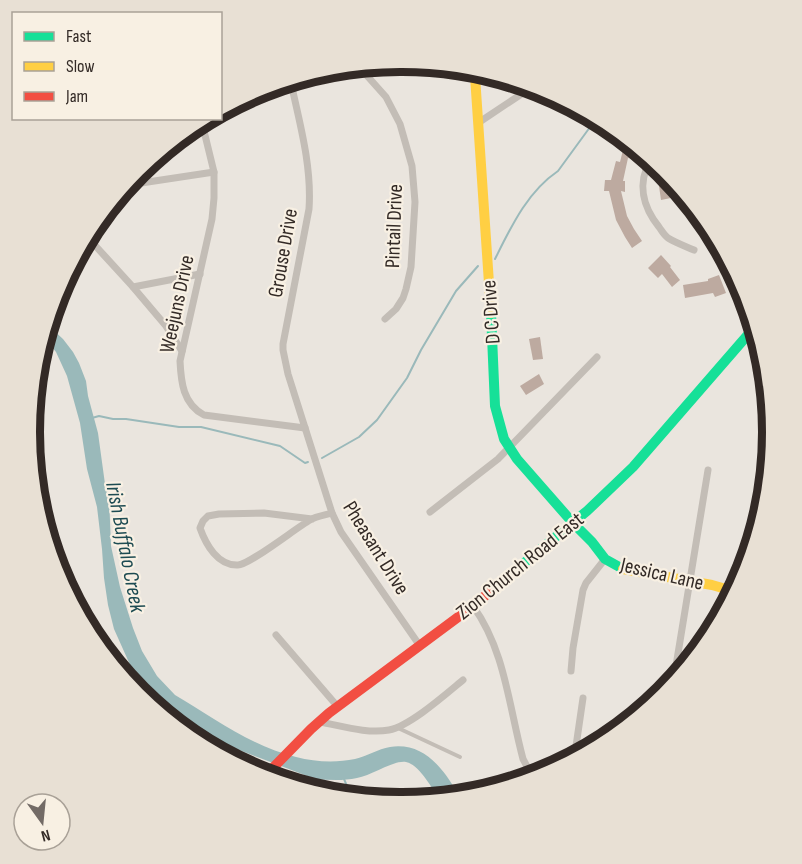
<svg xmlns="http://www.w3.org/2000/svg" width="802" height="864" font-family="'Sofia Sans Condensed',sans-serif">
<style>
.water{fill:#9ab9ba}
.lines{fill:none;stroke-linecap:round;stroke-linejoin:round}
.stream{stroke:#9ab9ba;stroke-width:2}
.building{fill:#bdaaa0}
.lane{stroke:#c3bdb6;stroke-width:4}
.street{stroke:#c3bdb6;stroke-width:7}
.fast{stroke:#16e098;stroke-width:10}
.slow{stroke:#ffcf43;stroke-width:10}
.jam{stroke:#f24e42;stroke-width:10}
.labels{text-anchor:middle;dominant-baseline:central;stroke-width:4.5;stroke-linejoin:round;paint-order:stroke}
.street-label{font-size:21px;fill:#332a26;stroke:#f8f0e3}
.water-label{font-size:22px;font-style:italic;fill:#1d4b52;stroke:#f8f0e3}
.rim{fill:none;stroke:#332a26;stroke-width:8}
</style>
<rect width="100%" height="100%" fill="#eae5de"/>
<path class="water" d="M 51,328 L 63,339 L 73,352 L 79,363 L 86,381 L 88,396 L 98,433 L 105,484 L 109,496 L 111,546 L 120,587 L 133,628 L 142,651 L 157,676 L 175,695 C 212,717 253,747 296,757 C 315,762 336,763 355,759 C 367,756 378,749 390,747 C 423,742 442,767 457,792 L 437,796 C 431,786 418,764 406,762 C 393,760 371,776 357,778 C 343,781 329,780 315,779 L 208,738 L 183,723 L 169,711 L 154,696 L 131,667 L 114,629 L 108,605 L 104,578 L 102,549 L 97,507 L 87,469 L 80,423 L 67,376 L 56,352 L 48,342 Z"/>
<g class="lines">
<g class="stream">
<path d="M 495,259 C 511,227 527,192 558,171 L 593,123"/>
<polyline points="92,418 99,416 113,419 126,419 179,427 201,427 280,446 305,463 308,462"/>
<polyline points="322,458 359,437 377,420 407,378 421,350 456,291 478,266"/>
<polyline points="344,779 350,793"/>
</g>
</g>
<g class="building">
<polygon points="624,146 635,151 633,159 628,158 623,181 625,181 625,192 621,191 627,216 634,229 642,241 632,248 625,237 616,220 609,191 604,191 605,180 611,180 616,161 620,162"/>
<polygon points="673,184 676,197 661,200 659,186"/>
<polygon points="661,255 671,266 670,267 680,280 672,287 662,274 658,278 648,268"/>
<polygon points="719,275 726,293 715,297 713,293 685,298 683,285 708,281 708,279"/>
<polygon points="540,337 543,359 533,360 529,339"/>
<polygon points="539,374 544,384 526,395 520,386"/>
</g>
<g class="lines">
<polyline class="lane" points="398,728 460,757"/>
<g class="street">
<polyline points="361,69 386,97 400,124 412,166 415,202 411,267 406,289 403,298 396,309 385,319"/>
<path d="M 291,83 C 300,124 312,167 309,209 L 283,344 L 283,350 L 288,374 L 332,513 L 341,532 L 420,646"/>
<polyline points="478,123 532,87"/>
<path d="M 203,127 L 214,172 L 214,198 L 212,219 L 180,361 C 181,382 183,404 204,415 L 305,428"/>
<path d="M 650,161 C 637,184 643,207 659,227 C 662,231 664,235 668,238 C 676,243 685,246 694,250"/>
<polyline points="128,185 214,172"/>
<polyline points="91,241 133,287 200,274"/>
<polyline points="133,287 166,326 182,351"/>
<polyline points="430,512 498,459 597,357"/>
<path d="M 312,519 L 264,513 L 219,514 L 208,516 L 203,521 L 200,528 C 206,545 218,566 238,565 C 249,565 296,528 310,520 C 316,516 325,515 332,513"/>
<path d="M 473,606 C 505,650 509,707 523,759 L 531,774 L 534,777"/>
<polyline points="276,635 338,707"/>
<polyline points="571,671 573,648 583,590 586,583 605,559"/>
<polyline points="674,678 708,470"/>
<path d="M 320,722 C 342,726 367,734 389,730 C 410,726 446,694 463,680"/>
<polyline points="575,753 583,698"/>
</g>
<g class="fast">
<polyline points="491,313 495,406 504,439 517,459 573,523 592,542 605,559 623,569"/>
<polyline points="518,568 587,511 633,467 752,330"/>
</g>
<g class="slow">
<polyline points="475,76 491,313"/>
<polyline points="623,569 712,585 733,591"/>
</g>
<polyline class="jam" points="265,776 311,729 329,713 473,606 518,568"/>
</g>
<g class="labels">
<g class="street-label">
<text transform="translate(394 226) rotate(-88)">Pintail Drive</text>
<text transform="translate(283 253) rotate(-80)">Grouse Drive</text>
<text transform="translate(177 304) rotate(-78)">Weejuns Drive</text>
<text transform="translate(491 312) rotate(-94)">D C Drive</text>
<text transform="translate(376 548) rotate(58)">Pheasant Drive</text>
<text transform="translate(520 566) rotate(-39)">Zion Church Road East</text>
<text transform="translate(662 574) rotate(13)">Jessica Lane</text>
</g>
<g class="water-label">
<text transform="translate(125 547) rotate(79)">Irish Buffalo Creek</text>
</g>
</g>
<path d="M0 0H802V864H0ZM400 72H402A360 360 0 0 1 762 432V432A360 360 0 0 1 402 792H400A360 360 0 0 1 40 432V432A360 360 0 0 1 400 72Z" fill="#e8e0d4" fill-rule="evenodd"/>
<path class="rim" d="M400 72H402A360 360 0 0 1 762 432V432A360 360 0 0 1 402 792H400A360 360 0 0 1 40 432V432A360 360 0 0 1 400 72Z"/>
<rect x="12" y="12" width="210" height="108" fill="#f8f0e3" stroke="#a9a197" stroke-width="1.5"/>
<rect x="24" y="32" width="30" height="9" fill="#16e098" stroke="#a9a197" stroke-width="1.5"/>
<text x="66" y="42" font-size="18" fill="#332a26">Fast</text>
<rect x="24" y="62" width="30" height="9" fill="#ffcf43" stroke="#a9a197" stroke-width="1.5"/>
<text x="66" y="72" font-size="18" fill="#332a26">Slow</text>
<rect x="24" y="92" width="30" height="9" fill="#f24e42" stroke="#a9a197" stroke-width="1.5"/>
<text x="66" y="102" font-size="18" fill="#332a26">Jam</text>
<g transform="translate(42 822) rotate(165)"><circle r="28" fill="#f8f0e3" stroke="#a9a197" stroke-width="1.5"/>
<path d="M0-4.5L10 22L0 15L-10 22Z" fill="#736b66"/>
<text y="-9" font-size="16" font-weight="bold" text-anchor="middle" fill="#332a26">N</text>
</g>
</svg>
